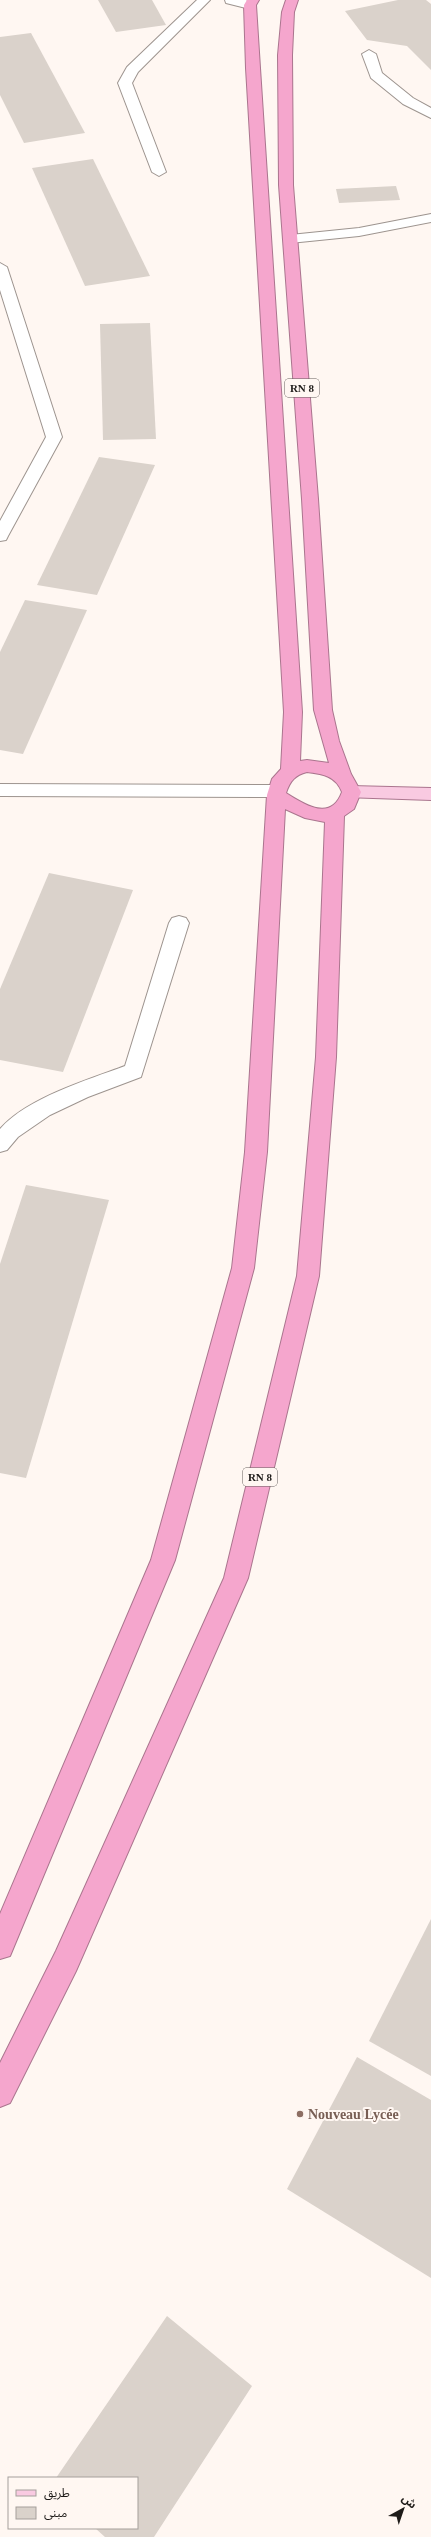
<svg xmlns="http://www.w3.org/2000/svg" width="431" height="2537" font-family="'Times New Roman','Noto Sans Arabic',serif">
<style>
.building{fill:#dad2cb}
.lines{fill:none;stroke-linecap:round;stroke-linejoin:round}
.minor-casing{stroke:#9d948f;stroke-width:2}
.major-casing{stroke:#aa758e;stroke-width:2}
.highway-casing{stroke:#aa758e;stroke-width:2}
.minor{fill:#fff;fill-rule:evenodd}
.major{fill:#f9cae1;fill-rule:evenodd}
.highway{fill:#f5a6cd;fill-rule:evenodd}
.education-dot{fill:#8d6e63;stroke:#fff7f2;stroke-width:1.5}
.labels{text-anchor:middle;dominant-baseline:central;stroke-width:4;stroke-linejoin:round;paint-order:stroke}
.shield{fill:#fff7f2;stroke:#625d5a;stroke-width:1}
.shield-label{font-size:11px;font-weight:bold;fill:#1e1b19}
.near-education-label{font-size:14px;font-weight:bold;fill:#785e54;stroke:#fff7f2;text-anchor:start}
</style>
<rect width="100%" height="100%" fill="#fff7f2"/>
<g class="building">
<polygon points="98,0 152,0 166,25 116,32"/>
<polygon points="398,0 426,0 431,4 431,70 407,46 367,40 345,11"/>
<polygon points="31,33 85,133 24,143 0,95 0,37"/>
<polygon points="93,159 150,276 85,286 32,168"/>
<polygon points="396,186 400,200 339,203 336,189"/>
<polygon points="150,323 156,439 103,440 100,324"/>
<polygon points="99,457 155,465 97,595 37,585"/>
<polygon points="25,600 87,610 23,754 0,750 0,652"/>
<polygon points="49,873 133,890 63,1072 0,1060 0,989"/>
<polygon points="26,1185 109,1200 26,1478 0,1473 0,1264"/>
<polygon points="431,1919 431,2076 369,2041"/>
<polygon points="357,2057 431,2100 431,2278 287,2189"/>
<polygon points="167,2316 252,2386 154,2537 105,2537 95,2528 137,2528 137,2478 56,2478"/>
</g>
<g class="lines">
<defs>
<g id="minor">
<polygon points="197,0 210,0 138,72 132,83 166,172 159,176 152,172 118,83 127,67"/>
<polygon points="225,0 246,0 256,5 250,9 226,3"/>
<polygon points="369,50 376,54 382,73 413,98 431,108 431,118 403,104 371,78 362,54"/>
<polygon points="431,214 431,222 359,236 290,243 283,239 290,235 359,228"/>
<polygon points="0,263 7,267 62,437 8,536 6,540 0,541 0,521 46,437 0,290"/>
<polygon points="0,784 276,785 283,786 285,791 283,796 276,797 0,796"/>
<path d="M 179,916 L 186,918 L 189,923 L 141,1077 L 88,1097 L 50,1115 L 18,1137 L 7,1150 L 0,1152 L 0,1129 C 27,1098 87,1080 125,1066 L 169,923 L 172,918 Z"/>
</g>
<polygon id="major" points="351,786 431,788 431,800 344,797 342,792 344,787"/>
<path id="highway" d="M 247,0 L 259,0 L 256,5 L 260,68 L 302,712 L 300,761 L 307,760 L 329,763 L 314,710 L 302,499 L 279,185 L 278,55 L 282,12 L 286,0 L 298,0 L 294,12 L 292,55 L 293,185 L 318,499 L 332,710 L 339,741 L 351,774 L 361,792 L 354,809 L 344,816 L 336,1057 L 319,1276 L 248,1578 L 76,1971 L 10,2103 L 0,2107 L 0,2063 L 56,1951 L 224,1578 L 297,1276 L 316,1057 L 325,822 L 305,818 L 285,809 L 267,1152 L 254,1268 L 175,1560 L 10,1956 L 0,1959 L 0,1914 L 151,1560 L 232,1268 L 245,1152 L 267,795 L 272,779 L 281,769 L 284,712 L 246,68 L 244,5 ZM 307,772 C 323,774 336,776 342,792 C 331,822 305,805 286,793 C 290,781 295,775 307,772 Z"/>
</defs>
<use href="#minor" class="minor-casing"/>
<use href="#major" class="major-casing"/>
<use href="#highway" class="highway-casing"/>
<use href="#minor" class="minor"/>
<use href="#major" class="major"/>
<use href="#highway" class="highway"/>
</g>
<circle class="education-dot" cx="300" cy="2114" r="4"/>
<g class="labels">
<g class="shield">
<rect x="285" y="379" width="34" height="18" rx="3"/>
<rect x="243" y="1468" width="34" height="18" rx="3"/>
</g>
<g class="shield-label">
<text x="302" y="388">RN 8</text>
<text x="260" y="1477">RN 8</text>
</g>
<g class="near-education-label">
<text x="308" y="2114">Nouveau Lycée</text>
</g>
</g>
<rect x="8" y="2477" width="130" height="52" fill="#fff7f2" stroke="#a59f9b"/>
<rect x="16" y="2490" width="20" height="6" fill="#f9cae1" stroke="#a59f9b"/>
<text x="44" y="2497" font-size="12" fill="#1e1b19">طريق</text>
<rect x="16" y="2507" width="20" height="12" fill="#dad2cb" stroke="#a59f9b"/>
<text x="44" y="2517" font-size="12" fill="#1e1b19">مبنى</text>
<g transform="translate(403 2509) rotate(40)" stroke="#fff7f2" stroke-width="3" paint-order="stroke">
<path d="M0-3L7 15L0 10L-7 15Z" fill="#1e1b19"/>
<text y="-6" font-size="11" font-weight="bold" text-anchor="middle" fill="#1e1b19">ش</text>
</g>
</svg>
